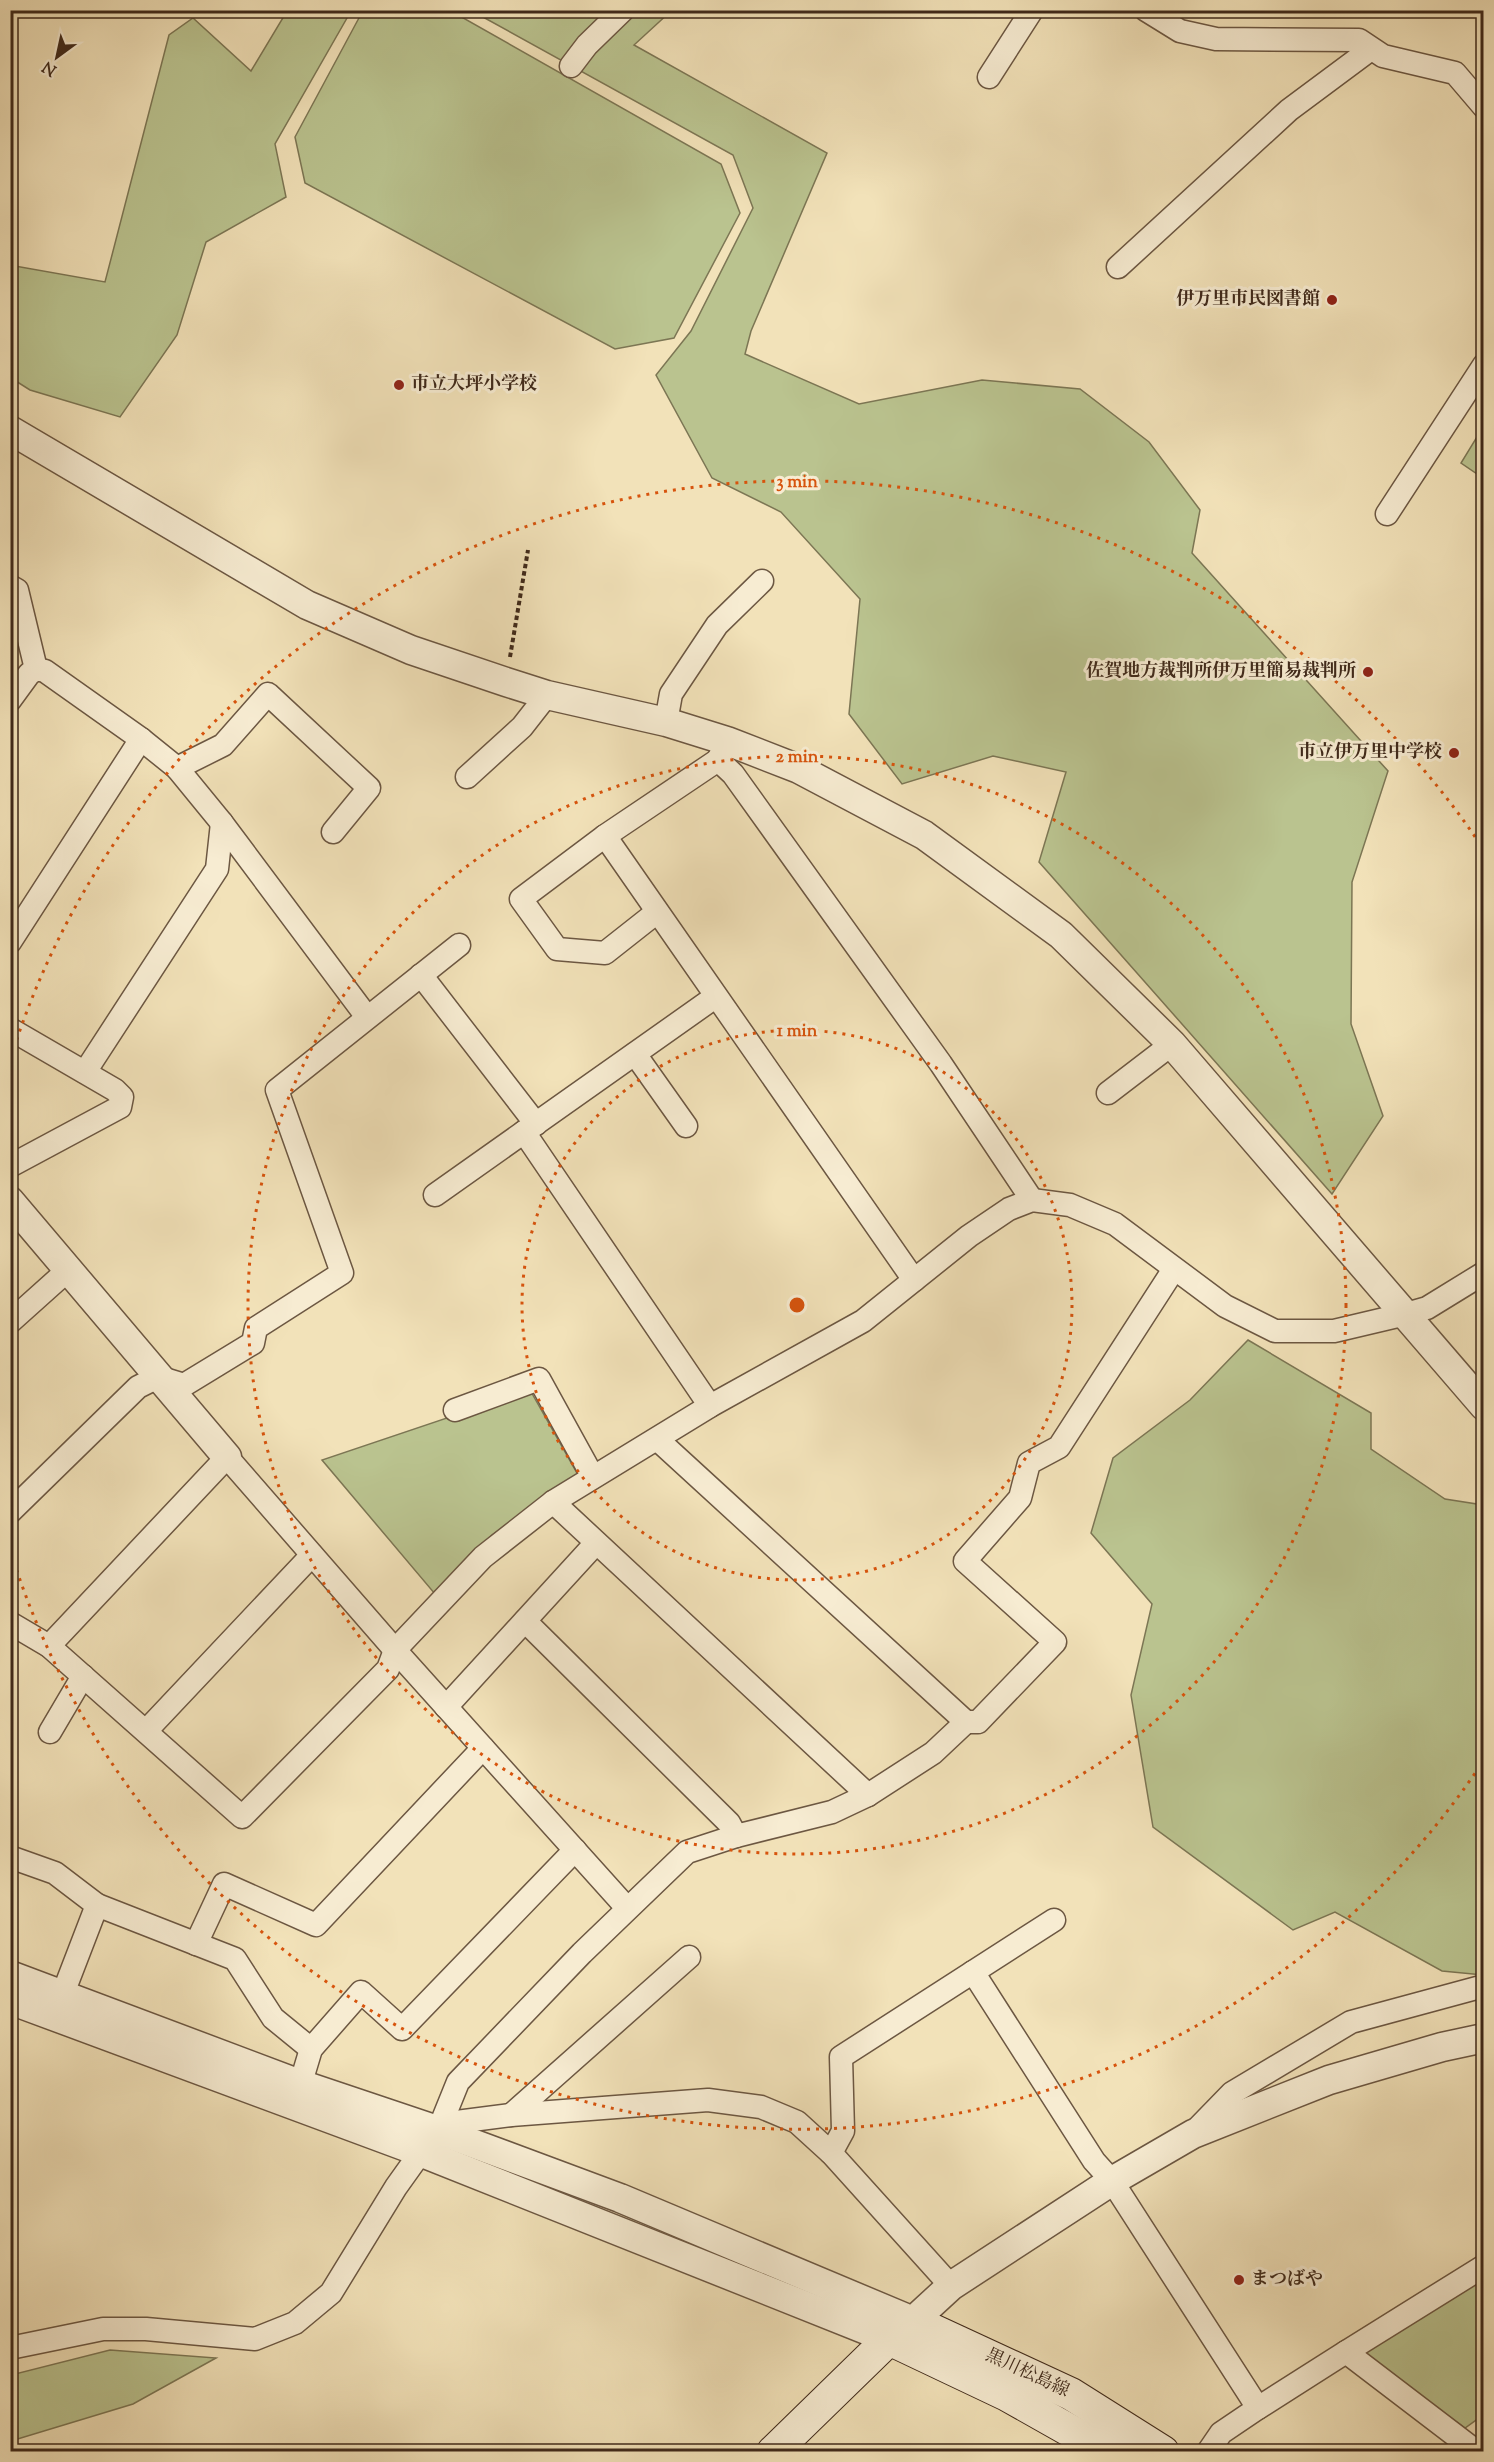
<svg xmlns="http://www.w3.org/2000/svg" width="1494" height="2462" font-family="'Sorts Mill Goudy','Noto Serif JP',serif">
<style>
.green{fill:#bac38f;stroke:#7c7654;stroke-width:1.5}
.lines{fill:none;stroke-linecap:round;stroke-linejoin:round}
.minor-casing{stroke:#6c5742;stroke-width:25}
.tertiary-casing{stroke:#6c5742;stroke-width:31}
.secondary-casing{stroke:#3f291a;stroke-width:34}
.path{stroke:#3f291a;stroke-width:4;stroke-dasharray:4.5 3;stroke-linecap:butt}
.minor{stroke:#f7ecd2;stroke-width:22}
.tertiary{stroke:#f7ecd2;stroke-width:28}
.secondary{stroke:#f7ecd2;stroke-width:32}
.ring{fill:none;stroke:#d7540d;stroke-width:3;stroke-dasharray:3 6}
.poi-dot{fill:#8f2418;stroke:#f7ecd2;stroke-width:2}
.labels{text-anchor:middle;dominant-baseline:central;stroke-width:6;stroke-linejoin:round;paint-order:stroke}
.poi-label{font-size:18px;font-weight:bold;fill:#3f291a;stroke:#f7ecd2;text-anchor:end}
.street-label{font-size:18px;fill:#3f291a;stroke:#f7ecd2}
.centre{fill:#d7540d;stroke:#f7ecd2;stroke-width:3}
.ring-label{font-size:18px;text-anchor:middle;font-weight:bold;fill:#d7540d;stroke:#f7ecd2;stroke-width:6;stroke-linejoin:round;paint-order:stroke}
</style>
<rect width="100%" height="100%" fill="#f2e2b9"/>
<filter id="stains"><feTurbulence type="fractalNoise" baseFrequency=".00333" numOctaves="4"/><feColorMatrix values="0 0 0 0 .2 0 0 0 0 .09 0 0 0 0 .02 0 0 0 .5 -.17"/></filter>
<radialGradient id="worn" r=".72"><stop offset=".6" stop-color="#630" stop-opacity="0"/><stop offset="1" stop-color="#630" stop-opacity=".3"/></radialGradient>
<g class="green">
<polygon points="287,11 351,11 275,144 286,197 206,242 177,335 120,417 30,390 11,378 11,268 15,266 105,282 169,35 193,18 251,71"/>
<polygon points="376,11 451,11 721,164 740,213 674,338 615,349 305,183 295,137 360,16"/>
<polygon points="472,11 671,11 634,45 827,153 751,331 745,354 859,404 982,380 1080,389 1149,442 1200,510 1192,553 1388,771 1352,882 1351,1024 1383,1116 1332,1194 1039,862 1066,772 993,756 902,784 849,714 860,599 781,512 712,478 656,375 691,331 753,208 733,155"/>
<polygon points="1483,427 1484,478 1483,478 1461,463"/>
<polygon points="1248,1340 1371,1413 1371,1449 1445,1499 1483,1505 1483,1975 1442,1971 1335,1912 1293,1930 1153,1827 1131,1695 1152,1604 1091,1533 1113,1458 1190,1400"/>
<polygon points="530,1390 578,1475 492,1535 435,1594 322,1460"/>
<polygon points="1483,2276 1483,2415 1465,2428 1361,2353"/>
<polygon points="110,2350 216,2358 133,2404 11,2441 11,2375"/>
</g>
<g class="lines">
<defs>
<g id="minor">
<polyline points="1146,10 1180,31 1216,39 1359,40 1383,56 1455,73 1484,107"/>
<polyline points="571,66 587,45 623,10"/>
<polyline points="989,77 1032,10"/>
<polyline points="1118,267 1289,110 1371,49"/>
<polyline points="1387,514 1484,365"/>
<polyline points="10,586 17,590 36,669"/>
<polyline points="10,700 29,674 36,669 45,671 141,739 177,768 222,823 367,1017"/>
<polyline points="666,722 671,694 717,625 762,581"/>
<polyline points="725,746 718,760 733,774 941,1064 1032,1200"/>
<polyline points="718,760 605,836 914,1280"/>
<polyline points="177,768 223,745 268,694 369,788 333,832"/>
<polyline points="467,777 522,727 547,695"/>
<polyline points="605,836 521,899 557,949 605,953 657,912"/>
<polyline points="10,942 141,739"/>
<polyline points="421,975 536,1124"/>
<polyline points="10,1029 115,1090 122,1097 120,1107 10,1166"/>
<polyline points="635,1054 686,1126"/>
<polyline points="85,1072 217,869 222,823"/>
<polyline points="1108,1093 1172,1044"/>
<polyline points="435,1195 524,1132"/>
<polyline points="10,1322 68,1270"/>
<polyline points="710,1406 524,1132 715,997"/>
<polyline points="455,1410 539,1379 593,1477"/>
<polyline points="658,1440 966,1722 978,1722 1055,1642 965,1561 1020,1498 1029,1463 1059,1447 1174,1269"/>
<polyline points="553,1502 868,1795"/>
<polyline points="10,1512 138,1387 158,1377 184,1385 253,1343 256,1328 342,1273 277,1090 459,945"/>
<polyline points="525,1621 729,1823 736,1836"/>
<polyline points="10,1623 49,1646 242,1817 388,1669 395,1650 483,1557 553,1502 710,1406 863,1321 969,1236 1009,1209 1032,1200 1070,1205 1115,1224 1225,1306 1275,1331 1334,1331 1406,1314 1427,1308 1484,1273"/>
<polyline points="49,1646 227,1457 395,1650 627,1908"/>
<polyline points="446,1707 596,1543"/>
<polyline points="146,1731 312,1555"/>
<polyline points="50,1732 83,1676"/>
<polyline points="10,1857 55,1873 97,1905"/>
<polyline points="196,1944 224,1884 316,1925 483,1748"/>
<polyline points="973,1972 1094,2161 1112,2181 1258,2408 1221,2433 1208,2452"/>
<polyline points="57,2009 97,1905 235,1959 273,2018 311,2049"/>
<polyline points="296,2099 311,2049 361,1992 402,2029 575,1850"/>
<polyline points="511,2115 689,1957"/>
<polyline points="441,2124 511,2115 708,2100 761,2107 797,2122 831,2153 951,2286"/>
<polyline points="1196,2130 1232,2093 1351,2022 1484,1986"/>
<polyline points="831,2153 843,2131 841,2057 1054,1920"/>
<polyline points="10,2348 103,2329 146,2329 255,2339 295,2323 331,2293 396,2187 441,2124 458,2082 582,1953 687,1852 736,1836 832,1812 868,1795 933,1753 966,1722"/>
<polyline points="1346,2352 1484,2266"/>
<polyline points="1258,2408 1346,2352 1477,2452"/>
</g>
<g id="tertiary">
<polyline points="10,430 307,605 411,650 506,682 547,695 666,722 727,741 799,769 924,835 1061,935 1172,1044 1484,1406"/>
<polyline points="10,1201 227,1457"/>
<polyline points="10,1975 300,2084 437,2130 620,2198 913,2321 951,2286 1112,2181 1193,2134 1329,2080 1442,2047 1484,2038"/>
<polyline points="10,2000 420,2152 889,2339"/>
</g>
<g id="secondary">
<polyline points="889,2339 1007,2395 1108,2452"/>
<polyline points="773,2452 889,2339 913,2321 1071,2394 1163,2452"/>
</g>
</defs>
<use href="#minor" class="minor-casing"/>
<use href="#tertiary" class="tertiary-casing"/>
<use href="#secondary" class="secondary-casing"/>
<polyline class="path" points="510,657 528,550"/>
<use href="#minor" class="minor"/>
<use href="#tertiary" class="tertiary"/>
<use href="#secondary" class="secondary"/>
</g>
<g class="ring">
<circle cx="797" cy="1305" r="275"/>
<circle cx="797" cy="1305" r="549"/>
<path d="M1480 1766A824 824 0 0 1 11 1553M11 1057A824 824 0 0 1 1480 844"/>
</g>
<g class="poi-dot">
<circle cx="1332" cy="300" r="6"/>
<circle cx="399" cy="385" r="6"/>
<circle cx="1368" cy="672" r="6"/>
<circle cx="1454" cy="753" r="6"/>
<circle cx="1239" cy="2280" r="6"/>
</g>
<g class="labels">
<g class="poi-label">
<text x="1320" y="300">伊万里市民図書館</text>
<text x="411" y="385" text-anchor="start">市立大坪小学校</text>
<text x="1356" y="672">佐賀地方裁判所伊万里簡易裁判所</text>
<text x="1442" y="753">市立伊万里中学校</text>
<text x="1251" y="2280" text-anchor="start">まつばや</text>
</g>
<g class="street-label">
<text transform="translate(1027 2374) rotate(25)">黒川松島線</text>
</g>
</g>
<circle cx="797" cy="1305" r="9" class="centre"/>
<g class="ring-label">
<text x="797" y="487">3 min</text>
<text x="797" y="762">2 min</text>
<text x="797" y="1036">1 min</text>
</g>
<rect width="1494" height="2462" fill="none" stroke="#f2e2b9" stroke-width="36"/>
<rect x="12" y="12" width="1470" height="2438" fill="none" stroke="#3f291a" stroke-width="3"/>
<rect x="18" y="18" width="1458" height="2426" fill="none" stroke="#3f291a" stroke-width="1.5"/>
<g transform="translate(57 57) rotate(213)" stroke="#f7ecd2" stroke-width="4.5" paint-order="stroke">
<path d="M0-4.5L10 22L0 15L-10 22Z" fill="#3f291a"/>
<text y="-9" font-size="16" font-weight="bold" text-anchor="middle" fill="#3f291a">N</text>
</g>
<rect width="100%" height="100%" filter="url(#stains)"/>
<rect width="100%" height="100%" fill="url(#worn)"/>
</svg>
